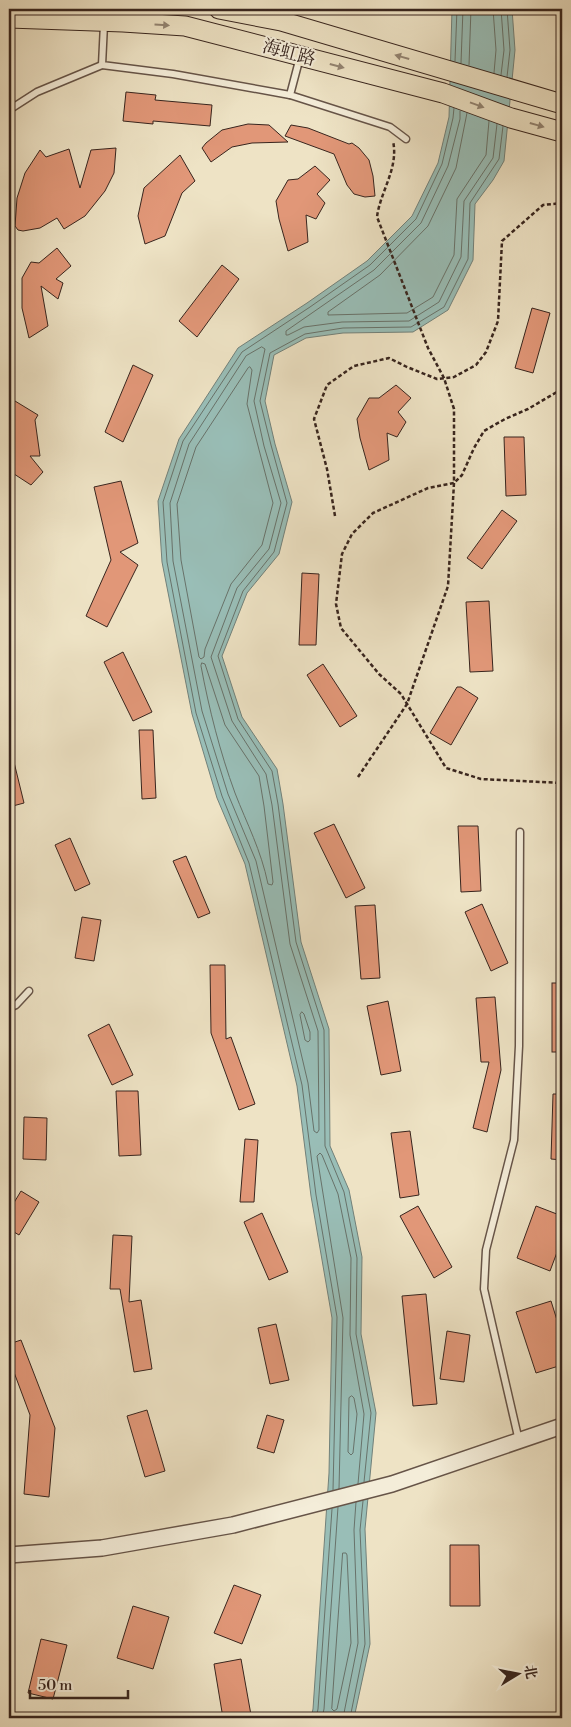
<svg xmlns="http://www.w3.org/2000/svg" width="571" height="1727" font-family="'Libre Bodoni','Noto Serif SC',serif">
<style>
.water{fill:#99beb7;stroke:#72817a}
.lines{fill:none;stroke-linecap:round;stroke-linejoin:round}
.shore{stroke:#68726a;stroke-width:1}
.building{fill:#e19778;stroke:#38251e}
.service-casing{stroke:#665448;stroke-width:9}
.tertiary-casing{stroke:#665448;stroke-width:18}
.primary-casing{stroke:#38251e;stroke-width:21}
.path{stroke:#38251e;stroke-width:2.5;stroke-dasharray:4 2.5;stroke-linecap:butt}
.service{stroke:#f4edd9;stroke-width:6}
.tertiary{stroke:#f4edd9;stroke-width:15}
.primary{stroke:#eee3c5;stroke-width:19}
.oneway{fill:#938472}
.labels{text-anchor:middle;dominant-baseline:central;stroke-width:4;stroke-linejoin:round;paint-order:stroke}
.street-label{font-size:18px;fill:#38251e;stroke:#f4edd9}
</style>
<rect width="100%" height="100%" fill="#eee3c5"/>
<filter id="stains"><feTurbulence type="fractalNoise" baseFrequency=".004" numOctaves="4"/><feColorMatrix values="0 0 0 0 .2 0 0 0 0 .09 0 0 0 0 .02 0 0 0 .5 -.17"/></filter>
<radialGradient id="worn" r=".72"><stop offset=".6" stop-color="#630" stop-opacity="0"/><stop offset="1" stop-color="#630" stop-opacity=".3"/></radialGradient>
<polygon class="water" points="452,9 512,9 515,50 504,161 493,180 475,204 473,260 448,310 413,332 343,333 306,338 274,355 265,401 275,444 292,502 279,554 247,593 222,656 242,717 277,769 283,804 301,942 329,1029 330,1146 349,1190 362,1257 361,1334 376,1413 365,1529 370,1644 354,1718 311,1718 313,1709 329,1473 332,1318 311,1196 297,1086 245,864 217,798 192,714 162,562 158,501 179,439 238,348 307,303 367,261 412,216 438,163 449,117"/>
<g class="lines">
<g class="shore">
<polyline points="493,9 496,50 494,73"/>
<polyline points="501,9 504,50 501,75"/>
<polyline points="507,9 510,50 507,77"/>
<polyline points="455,61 457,9"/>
<polyline points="461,63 463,9"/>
<polyline points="469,65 471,9"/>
<polyline points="460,111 460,119 448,166 421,223 374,270 286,331 286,335 288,335 304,327 342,322 409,321 439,302 461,257 464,201 493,158 497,124"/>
<polyline points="467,113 456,168 428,226 380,275 328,312 328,315 407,313 433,297 454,255 457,199 486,155 489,121"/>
<polygon points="262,347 265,349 254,401 264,446 281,503 269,549 237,588 211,657 232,721 266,774 272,805 290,944 318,1031 319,1130 317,1133 314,1131 308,1083 256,861 228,794 202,711 173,561 170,503 189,444 246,356"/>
<polygon points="250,367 252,370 247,404 273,503 262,545 231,584 205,649 204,657 201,659 199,657 181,560 177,504 196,447 248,368"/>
<path d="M 202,663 L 205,664 L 225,725 L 259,776 L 264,806 L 273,882 L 272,885 L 268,884 C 261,850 247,824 235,793 C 220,752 209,709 201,666 Z"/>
<polygon points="302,1012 304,1014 310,1032 310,1040 308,1042 305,1040 300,1015"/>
<polygon points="352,1396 354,1398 357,1414 353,1453 351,1455 348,1452 349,1398"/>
<polyline points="364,1482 371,1413 356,1334 357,1258 344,1192 325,1146 324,1030 296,942 278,804 272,771 238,719 218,656 243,591 274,552 287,503 271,445 260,401 270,353 305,334 343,328 411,327 444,307 468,259 470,203 499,159 503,126"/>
<polyline points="339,1489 343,1318 317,1156 320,1153 322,1155 338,1194 351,1258 350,1335 364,1414 358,1484"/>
<polyline points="333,1490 337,1317 316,1195 302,1085 249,863 222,796 196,713 167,562 163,502 183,441 242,352 310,307 370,265 416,219 442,164 453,118 454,108"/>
<polygon points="343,1553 346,1553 347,1555 351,1643 337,1709 334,1711 332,1709"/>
<polyline points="316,1718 318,1709 332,1509"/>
<polyline points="322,1718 324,1709 338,1507"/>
<polyline points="343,1718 358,1643 354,1530 356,1502"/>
<polyline points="350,1718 365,1644 360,1530 363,1501"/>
</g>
</g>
<g class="building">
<polygon points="126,92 156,95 155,100 212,105 210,126 153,121 153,124 123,121"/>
<polygon points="248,124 269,125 288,142 252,143 232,147 211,162 202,148 206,143 222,130"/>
<polygon points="291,125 308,128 349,144 352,143 359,148 369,160 373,176 375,196 365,197 354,194 347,185 334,154 285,136"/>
<polygon points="116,148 114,173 105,191 85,216 64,229 57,218 40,228 23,231 18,230 15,226 17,198 25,173 40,150 46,157 69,149 80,188 91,150"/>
<polygon points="180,155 195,181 182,193 165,236 145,244 138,216 144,188"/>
<polygon points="315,166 330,180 317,194 325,203 316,219 306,215 308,242 288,251 279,219 276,201 288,180 298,179"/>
<polygon points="57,248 71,266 56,279 63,283 58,299 41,286 48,326 29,338 22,308 22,278 31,262 39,263"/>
<polygon points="222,265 239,279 197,337 179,321"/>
<polygon points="532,308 550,313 533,373 515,368"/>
<polygon points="133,365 153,375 123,442 105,432"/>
<polygon points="396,385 411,398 398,412 406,422 397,437 387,433 389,460 369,470 360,438 357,419 369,398 379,398"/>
<polygon points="15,401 38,415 35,420 40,456 30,456 43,472 31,485 11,472 9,464 9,409"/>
<polygon points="504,437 524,437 526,495 506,496"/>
<polygon points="121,481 138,543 120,552 138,565 107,627 86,616 111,560 94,487"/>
<polygon points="502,510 517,521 482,569 467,558"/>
<polygon points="302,573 319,574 316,645 299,645"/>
<polygon points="489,601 493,671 470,672 466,602"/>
<polygon points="123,652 152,712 133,721 104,662"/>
<polygon points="323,664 357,716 340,727 307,675"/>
<polygon points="457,687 461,687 478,698 451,745 430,733"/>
<polygon points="139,730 153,730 156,798 142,799"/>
<polygon points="9,758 13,758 24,803 9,807"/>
<polygon points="334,824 365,888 346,898 314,833"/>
<polygon points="458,826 478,826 481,891 461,892"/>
<polygon points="70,838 90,884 75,891 55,845"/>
<polygon points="186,856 210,913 198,918 173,861"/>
<polygon points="482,904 508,963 491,971 465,912"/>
<polygon points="375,905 380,978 361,979 355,906"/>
<polygon points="82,917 101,920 94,961 75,958"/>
<polygon points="210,965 225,965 226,1039 231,1037 255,1104 239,1110 211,1033"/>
<rect x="552" y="983" width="10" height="69"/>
<polygon points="495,997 501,1070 487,1132 473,1128 489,1062 481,1062 476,998"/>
<polygon points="388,1001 401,1071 381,1075 367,1006"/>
<polygon points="109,1024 133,1075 112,1085 88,1035"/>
<polygon points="116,1091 138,1091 141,1155 119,1156"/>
<polygon points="553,1094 562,1094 562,1160 551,1159"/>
<polygon points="24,1117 47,1118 46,1160 23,1159"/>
<polygon points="410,1131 419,1195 400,1198 391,1133"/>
<polygon points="245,1139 258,1140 254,1202 240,1202"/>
<polygon points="21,1191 39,1202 19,1235 9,1229 9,1211"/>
<polygon points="418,1206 452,1267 434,1278 400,1216"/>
<polygon points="536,1206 562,1216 562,1239 550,1271 517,1258"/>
<polygon points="262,1213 288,1272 269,1280 244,1222"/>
<polygon points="113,1235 132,1236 129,1302 141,1300 152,1369 134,1372 120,1289 110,1289"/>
<polygon points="426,1294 437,1404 413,1406 402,1296"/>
<polygon points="551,1301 562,1336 562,1365 536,1373 516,1312"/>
<polygon points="276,1324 289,1380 270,1384 258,1328"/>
<polygon points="447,1331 470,1335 464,1382 440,1379"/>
<polygon points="21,1340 55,1428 49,1497 24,1494 30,1415 9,1359 9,1344"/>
<polygon points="147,1410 165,1471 145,1477 127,1416"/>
<polygon points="267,1415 284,1420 274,1453 257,1448"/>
<polygon points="450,1545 479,1545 480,1606 450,1606"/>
<polygon points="234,1585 261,1595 242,1644 214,1633"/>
<polygon points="133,1606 169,1617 153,1669 117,1658"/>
<polygon points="41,1639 67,1645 53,1699 28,1693"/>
<polygon points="241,1659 251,1715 223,1718 214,1664"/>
</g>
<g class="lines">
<defs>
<g id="service">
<polyline points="104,24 102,65 173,74 290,95"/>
<polyline points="300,57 290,95 390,127 406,139"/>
<polyline points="9,110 37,92 102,65"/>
<polyline points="9,1008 16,1005 29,991"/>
<polyline points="519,1441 484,1289 486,1250 514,1140 519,1046 520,832"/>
</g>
<polyline id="tertiary" points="9,1555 102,1548 233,1525 392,1484 562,1426"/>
<g id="primary">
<polyline points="219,9 281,21 562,104"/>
<polyline points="9,18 123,22 185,26 443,93 511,118 562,132"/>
</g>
</defs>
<use href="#service" class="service-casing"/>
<use href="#tertiary" class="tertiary-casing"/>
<use href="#primary" class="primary-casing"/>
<g class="path">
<polyline points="562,389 528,409 505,419 484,431 474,448 462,475 454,483 428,488 373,513 352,534 342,554 336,604 341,628 379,674 401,694 446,768 481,779 562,783"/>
<polyline points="335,516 327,469 314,419 327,385 354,366 389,358 407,367 437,379 454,377 476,365 486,352 498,321 502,241 543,205 562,203"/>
<path d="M 358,777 L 407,704 L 448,586 L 454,483 L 454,409 L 444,378 L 428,348 L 377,217 C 380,192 399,168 393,141"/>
</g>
<use href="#service" class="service"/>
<use href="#tertiary" class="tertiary"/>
<use href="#primary" class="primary"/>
</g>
<defs><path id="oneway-solid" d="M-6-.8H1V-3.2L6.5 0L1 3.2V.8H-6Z" transform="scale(1.25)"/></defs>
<g class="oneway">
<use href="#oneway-solid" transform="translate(162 25) rotate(4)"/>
<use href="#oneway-solid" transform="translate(402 57) rotate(-164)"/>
<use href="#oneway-solid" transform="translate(337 66) rotate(15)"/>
<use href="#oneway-solid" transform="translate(477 105) rotate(20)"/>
<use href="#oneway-solid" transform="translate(537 125) rotate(16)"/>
</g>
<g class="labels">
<g class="street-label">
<text transform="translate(289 53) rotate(15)">海虹路</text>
</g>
</g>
<rect width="571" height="1727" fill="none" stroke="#eee3c5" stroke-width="30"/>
<rect x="10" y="10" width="551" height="1707" fill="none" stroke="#38251e" stroke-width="2.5"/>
<rect x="15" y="15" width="541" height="1697" fill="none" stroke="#38251e"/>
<g transform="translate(518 1674) rotate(80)" stroke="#f4edd9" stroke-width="4" paint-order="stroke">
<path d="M0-4L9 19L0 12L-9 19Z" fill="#38251e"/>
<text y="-8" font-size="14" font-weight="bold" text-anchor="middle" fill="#38251e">北</text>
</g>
<path d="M30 1690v8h98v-8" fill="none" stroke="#38251e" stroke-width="2.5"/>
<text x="38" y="1690" font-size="15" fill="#38251e" stroke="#f4edd9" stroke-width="4" paint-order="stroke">50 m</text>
<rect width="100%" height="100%" filter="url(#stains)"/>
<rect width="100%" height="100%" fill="url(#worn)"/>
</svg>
